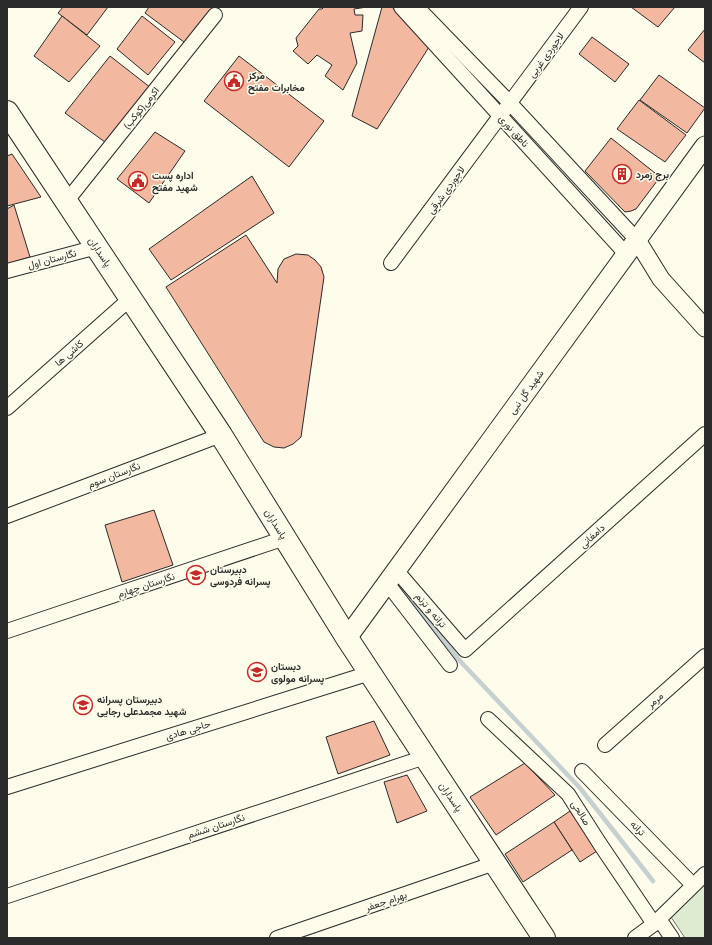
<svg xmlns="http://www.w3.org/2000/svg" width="712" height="945" font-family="Mulish,Vazirmatn,sans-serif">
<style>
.green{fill:#deebd1;stroke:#74746e}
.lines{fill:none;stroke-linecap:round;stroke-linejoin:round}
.stream{stroke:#c7d0d0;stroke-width:4.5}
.building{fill:#f2b8a0;stroke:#2b2b2b}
.minor-casing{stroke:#2b2b2b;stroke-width:16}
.tertiary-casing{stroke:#2b2b2b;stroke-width:19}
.secondary-casing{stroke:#2b2b2b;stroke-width:21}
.primary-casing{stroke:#2b2b2b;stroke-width:24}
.minor{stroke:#fdfbea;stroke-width:14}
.tertiary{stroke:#fdfbea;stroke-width:17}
.secondary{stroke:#fdfbea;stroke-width:19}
.primary{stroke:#fdfbea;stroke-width:22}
.labels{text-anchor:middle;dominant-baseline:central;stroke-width:3;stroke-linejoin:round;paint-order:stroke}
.street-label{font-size:10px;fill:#2b2b2b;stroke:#fdfbea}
.poi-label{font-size:10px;font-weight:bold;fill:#2b2b2b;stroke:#fdfbea;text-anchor:start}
</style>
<rect width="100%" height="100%" fill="#fdfbea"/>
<polygon class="green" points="705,884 705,938 685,938 671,917"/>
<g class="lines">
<polyline class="stream" points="399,587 461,662 580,788 653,881"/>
</g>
<g class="building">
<polygon points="63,7 108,7 87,35 58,13"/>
<polygon points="149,7 215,7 188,45 145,13"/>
<polygon points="324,7 367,7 354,9 355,15 363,15 362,31 350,33 357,63 343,90 325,76 332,65 317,55 308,64 293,51 298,46 296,38 319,9 322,9"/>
<polygon points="382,7 392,7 429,47 377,129 352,116"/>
<polygon points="631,7 675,7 658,27"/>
<polygon points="62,16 100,46 69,82 34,56"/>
<polygon points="142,16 175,42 148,75 117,49"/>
<polygon points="705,29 705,63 688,50"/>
<polygon points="592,37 629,64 615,82 579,54"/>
<polygon points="110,56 151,88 109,145 65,113"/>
<polygon points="239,56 324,121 289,167 204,101"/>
<polygon points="659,75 705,108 687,133 640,100"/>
<polygon points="639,100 686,135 665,162 617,129"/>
<polygon points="155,132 185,151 149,203 117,179"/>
<polygon points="611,138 660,177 636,209 631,211 625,212 585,171"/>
<polygon points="12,154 41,197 7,206 7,156"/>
<polygon points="252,176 274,213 171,280 149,249"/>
<polygon points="14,205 30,257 7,264 7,209"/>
<polygon points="246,235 277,283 278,269 284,259 296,254 308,255 315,260 321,267 324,277 301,437 293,444 284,448 274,447 264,442 166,287"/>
<polygon points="154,510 173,565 122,582 105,525"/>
<polygon points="374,721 390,755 338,774 326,737"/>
<polygon points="525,763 555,795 496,835 470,797"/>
<polygon points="407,775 427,811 397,823 384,782"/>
<polygon points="570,811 597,851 580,862 554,822"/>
<polygon points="554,822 572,850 523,882 505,854"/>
</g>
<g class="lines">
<defs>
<g id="minor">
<polyline points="401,7 626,254"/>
<polyline points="417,7 510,103 637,240"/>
<polyline points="66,202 215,15"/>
<polyline points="391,263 581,7"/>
<polyline points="7,271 97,247"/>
<polyline points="7,408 131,298"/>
<polyline points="7,516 221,435"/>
<polyline points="396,570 465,650 705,434"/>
<polyline points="387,583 450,665"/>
<polyline points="7,631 285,538"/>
<polyline points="488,719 568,794 600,844 654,924"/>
<polyline points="605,745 705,656"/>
<polyline points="582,771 693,885"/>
<polyline points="7,787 370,673"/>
<polyline points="7,896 425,757"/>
<polyline points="659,919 672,938"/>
<polyline points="277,938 495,863"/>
<polyline points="635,938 654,924 705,874"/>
</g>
<polyline id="tertiary" points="637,240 661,279 705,328"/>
<polyline id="secondary" points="347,638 705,146"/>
<polyline id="primary" points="7,112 221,435 347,638 544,938"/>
</defs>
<use href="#minor" class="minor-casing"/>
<use href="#tertiary" class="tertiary-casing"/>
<use href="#secondary" class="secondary-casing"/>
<use href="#primary" class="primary-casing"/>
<use href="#minor" class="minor"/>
<use href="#tertiary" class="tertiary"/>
<use href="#secondary" class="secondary"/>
<use href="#primary" class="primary"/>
</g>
<defs>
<symbol id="civic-ring" viewBox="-11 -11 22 22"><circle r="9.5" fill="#fdfbea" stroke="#c62828" stroke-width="1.5"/><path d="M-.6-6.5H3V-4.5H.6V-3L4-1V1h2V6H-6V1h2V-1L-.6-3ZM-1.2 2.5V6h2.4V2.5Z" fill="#c62828"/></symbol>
<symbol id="building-ring" viewBox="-11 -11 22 22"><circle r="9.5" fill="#fdfbea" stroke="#c62828" stroke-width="1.5"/><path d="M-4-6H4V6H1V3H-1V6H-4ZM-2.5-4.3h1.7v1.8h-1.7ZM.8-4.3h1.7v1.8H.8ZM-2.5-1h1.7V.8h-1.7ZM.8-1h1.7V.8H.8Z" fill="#c62828"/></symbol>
<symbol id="school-ring" viewBox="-11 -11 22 22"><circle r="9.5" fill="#fdfbea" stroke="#c62828" stroke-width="1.5"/><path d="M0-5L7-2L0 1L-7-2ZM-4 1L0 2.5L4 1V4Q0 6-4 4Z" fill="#c62828"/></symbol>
</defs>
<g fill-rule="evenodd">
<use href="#civic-ring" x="223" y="70" width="22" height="22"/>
<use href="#building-ring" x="611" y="163" width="22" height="22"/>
<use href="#civic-ring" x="127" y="170" width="22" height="22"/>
<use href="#school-ring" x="185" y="564" width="22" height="22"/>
<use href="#school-ring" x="246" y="661" width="22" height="22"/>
<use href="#school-ring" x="72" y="694" width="22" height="22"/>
</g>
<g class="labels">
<g class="street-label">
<text transform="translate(546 55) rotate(-54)">لاجوردی غربی</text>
<text transform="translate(141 108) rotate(-51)">اکرمی(کوکب)</text>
<text transform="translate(514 131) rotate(48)">ناطق نوری</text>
<text transform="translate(446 190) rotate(-54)">لاجوردی شرقی</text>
<text transform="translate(100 252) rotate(56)">پاسداران</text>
<text transform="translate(52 259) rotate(-15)">نگارستان اول</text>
<text transform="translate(69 353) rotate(-41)">کاشی ها</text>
<text transform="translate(526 392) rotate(-54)">شهید گل نبی</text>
<text transform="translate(114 475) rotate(-21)">نگارستان سوم</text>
<text transform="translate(276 524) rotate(58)">پاسداران</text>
<text transform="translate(592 536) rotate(-42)">دامغانی</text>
<text transform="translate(146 585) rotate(-18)">نگارستان چهارم</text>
<text transform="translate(431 610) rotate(50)">ترانه و ترنم</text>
<text transform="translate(655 700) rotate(-41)">مرمر</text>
<text transform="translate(188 730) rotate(-17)">حاجی هادی</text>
<text transform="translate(451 797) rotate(56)">پاسداران</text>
<text transform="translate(581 813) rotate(58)">صالحی</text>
<text transform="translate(216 826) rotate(-18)">نگارستان ششم</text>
<text transform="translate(638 828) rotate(46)">ترانه</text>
<text transform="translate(386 901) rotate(-19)">بهرام جعفر</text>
</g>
<g class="poi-label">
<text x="248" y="75">مرکز<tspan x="248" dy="12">مخابرات مفتح</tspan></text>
<text x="636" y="174">برج زمرد</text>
<text x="152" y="175">اداره پست<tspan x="152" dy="12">شهید مفتح</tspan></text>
<text x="210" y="569">دبیرستان<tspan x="210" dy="12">پسرانه فردوسی</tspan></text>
<text x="271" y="666">دبستان<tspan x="271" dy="12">پسرانه مولوی</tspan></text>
<text x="97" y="699">دبیرستان پسرانه<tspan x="97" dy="12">شهید مجمدعلی رجایی</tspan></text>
</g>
</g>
<rect width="712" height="945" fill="none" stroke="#2b2b2b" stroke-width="16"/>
</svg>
